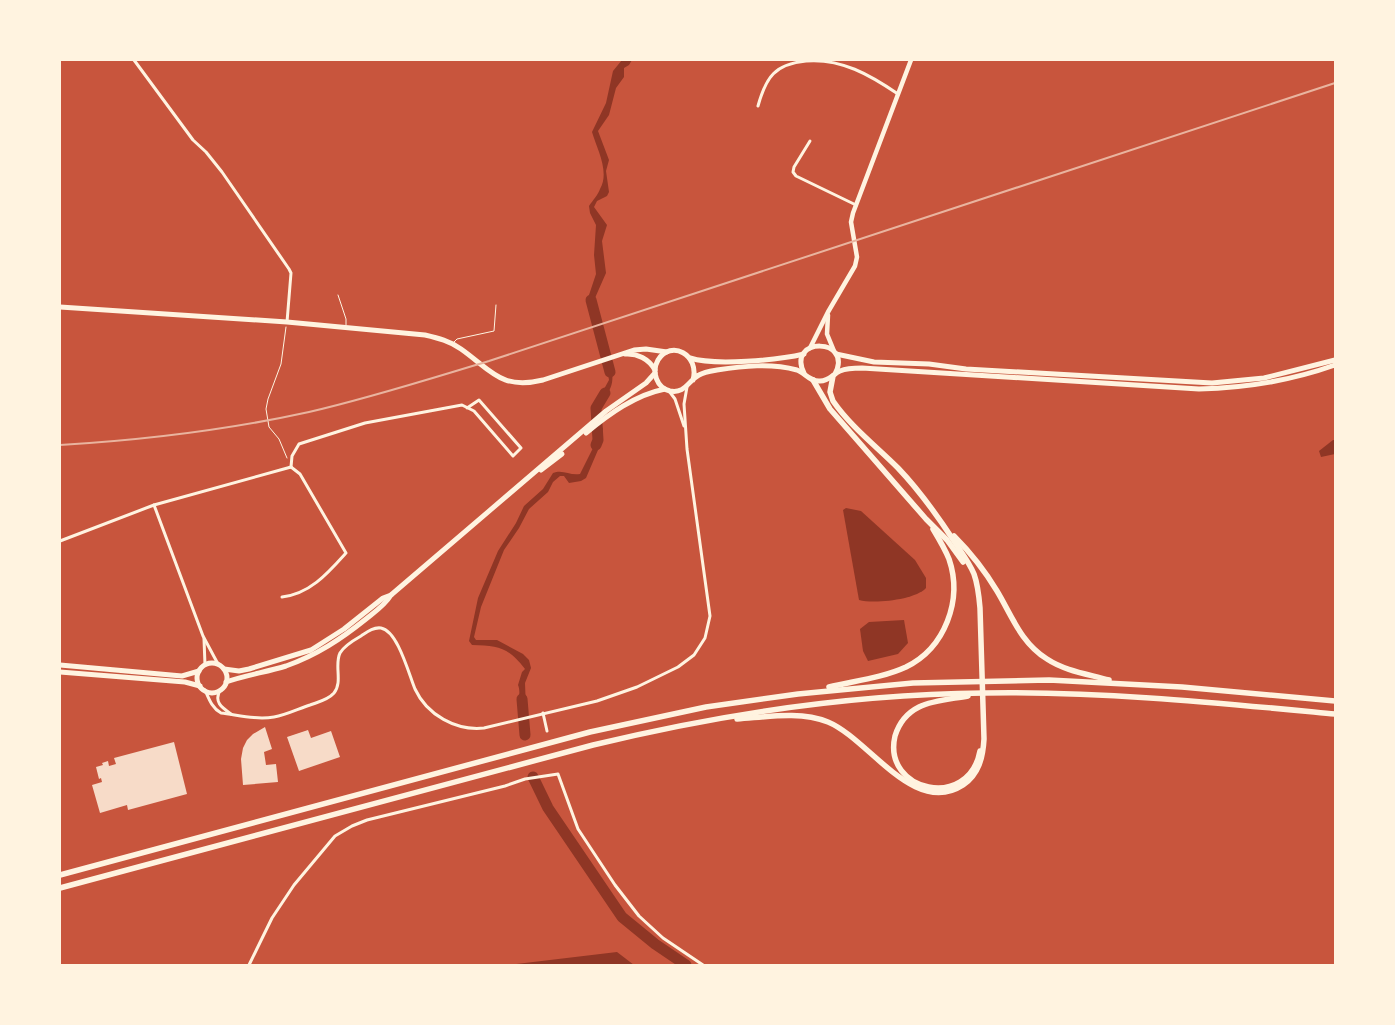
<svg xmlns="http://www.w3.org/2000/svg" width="1395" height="1025" font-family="Helvetica,sans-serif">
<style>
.water{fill:#8f3625}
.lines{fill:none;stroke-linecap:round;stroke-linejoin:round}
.river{stroke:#8f3625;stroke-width:11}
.building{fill:#f7dbc8}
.path{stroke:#fff3e0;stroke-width:1}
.service{stroke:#fff3e0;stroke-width:1}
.minor{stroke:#fff3e0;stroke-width:3}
.secondary{stroke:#fff3e0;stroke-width:4.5}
.primary{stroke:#fff3e0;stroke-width:5}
.motorway{stroke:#fff3e0;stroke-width:5.5}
.rail{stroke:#e9b49f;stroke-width:2}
</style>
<rect width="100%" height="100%" fill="#c8553d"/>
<g class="water">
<path d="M 622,60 L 632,60 L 629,65 L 624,68 L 624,77 L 616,88 L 609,115 L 598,131 L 609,160 L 606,171 L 609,192 L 607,196 L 597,201 L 594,207 L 607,225 L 602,241 L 606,273 L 595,298 L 594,306 L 596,313 L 590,315 L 588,298 L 596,274 L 594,255 L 596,225 L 590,213 L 589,206 C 593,200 598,195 600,189 C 610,172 597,149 592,132 L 606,103 L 613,71 Z"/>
<path d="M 612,361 C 613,384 614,385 601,404 L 597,405 L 598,400 L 609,380 L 606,363 Z"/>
<path d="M 601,427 L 603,428 L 598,450 L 586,478 L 581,481 L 569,483 L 564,476 L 560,476 L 553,482 L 548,492 L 529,509 L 519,528 L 504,550 L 481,607 L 474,637 L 476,640 L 497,640 L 523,654 L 529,660 L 531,668 L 525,683 L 526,709 L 523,713 C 515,705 522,694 518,685 L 522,672 L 525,669 C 508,647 499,646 472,645 L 469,641 L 478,598 L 498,551 L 516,523 L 524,506 L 543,489 L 553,473 C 563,469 570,476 580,474 L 596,442 L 593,433 Z"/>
<polygon points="1333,440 1335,440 1335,454 1321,457 1319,451"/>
<path d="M 846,508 L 861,511 L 915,560 L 926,578 L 926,588 C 915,600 874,604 859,600 L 843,510 Z"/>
<polygon points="904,620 908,643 898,654 868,661 863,651 860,629 869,622"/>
<polygon points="617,952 634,965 508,965"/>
</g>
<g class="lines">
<g class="river">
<polyline points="591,300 610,372"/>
<polyline points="596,445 598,440 596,408 605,393"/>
<polyline points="522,699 525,735"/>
<polyline points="533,777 548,808 622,917 655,944 686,965"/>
</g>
</g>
<g class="building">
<polygon points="265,727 272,749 264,752 266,765 276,764 278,782 243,785 241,759 243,748 247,740 253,734"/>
<polygon points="308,730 311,738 331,731 340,757 299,771 287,737"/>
<polygon points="174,742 187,794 128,810 127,805 100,813 92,785 102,782 101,778 99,779 96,767 103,765 102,763 108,761 109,766 116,764 114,758"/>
</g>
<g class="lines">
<polyline class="path" points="286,327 281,364 268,399 266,409 269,427 279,439 287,458"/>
<g class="service">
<polyline points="338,295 346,319 346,325"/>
<polyline points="453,343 457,339 494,331 496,305"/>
</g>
<g class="minor">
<polyline points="134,60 193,140 206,152 222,172 289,269 291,273 287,322"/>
<path d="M 758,106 C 766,77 775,64 806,61 C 841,58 870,75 898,94"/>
<polyline points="810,141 794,167 793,172 796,176 856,205"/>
<polyline points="669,391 675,399 684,426"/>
<polyline points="291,467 292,456 299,444 365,423 462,405 474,411 513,456 521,448 479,400 467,408"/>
<polyline points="154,505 203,636 218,664"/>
<polyline points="60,541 154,505 291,467"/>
<path d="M 282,597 C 310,594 328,573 346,553 L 300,474 L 291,467"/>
<polyline points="204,639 205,665"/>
<path d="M 205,690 C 209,699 212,708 221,713 C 238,715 256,720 274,717 C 286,715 298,709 310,705 C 318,702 328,700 334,693 C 343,682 334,665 340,653 C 344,646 354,640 361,636 C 367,632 373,627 381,628 C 398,631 409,675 415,689 C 427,715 456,731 484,728 L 597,701 L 637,687 L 678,667 L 694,655 L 705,638 L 710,616 L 687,449 L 684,404 L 687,387"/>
<path d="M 220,690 C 214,702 221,707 231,714"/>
<polyline points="543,713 547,731"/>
<polyline points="249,965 272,918 294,885 335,836 352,826 367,820 505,786 525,779 558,774 578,829 615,885 639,916 663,938 703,965"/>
</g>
<g class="secondary">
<polyline points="828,315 827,334 834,351"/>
<polyline points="810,348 828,312 855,266 857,257 851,222 853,213 911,60"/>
</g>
<g class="primary">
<path d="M 60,307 L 287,322 L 425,335 C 438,338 450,341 461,349 C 492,371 501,390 543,380 L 634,350 L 646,349 L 667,352"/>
<path d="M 625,354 C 637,353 649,359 655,370"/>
<polyline points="836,354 874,362 929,364 966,369 1212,383 1264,378 1335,360"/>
<path d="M 690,358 C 715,366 778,360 804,354"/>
<path d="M 804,373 C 786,337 854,337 835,374"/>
<path d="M 693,380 C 700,355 671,339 658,360 C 651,372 657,388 670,391 C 685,394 688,381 699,375 C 704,372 711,371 717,370 C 743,366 771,363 797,370 C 805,373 810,382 820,381 C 829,381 833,374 840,371 C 847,368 855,368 862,368 L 1199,389 C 1246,388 1290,381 1335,365"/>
<path d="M 586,433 C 609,414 635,395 665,389"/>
<polyline points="541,470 562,454"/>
<circle cx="212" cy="678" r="15"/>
<polyline points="60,665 182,676 199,671"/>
<polyline points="224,669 239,671 249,669 311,650 344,629 383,598 391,595"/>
<polyline points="60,672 185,682 200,686"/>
<path d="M 226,682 C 246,675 267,672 286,666 C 317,655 341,639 366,619 C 376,611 385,605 391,595 L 606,411 L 646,383 L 655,373"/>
</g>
<g class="motorway">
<polyline points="813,380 830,409 926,519 947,540 963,562"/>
<path d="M 954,536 C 971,553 985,571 997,591 C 1012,616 1021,643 1047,659 C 1065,671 1088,674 1109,680"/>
<path d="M 829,687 C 854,681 882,678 906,667 C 945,648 963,600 949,559 C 945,549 939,539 933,529"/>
<path d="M 968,696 C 952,699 933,700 919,707 C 907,713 899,723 895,736 C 882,792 969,811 980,751"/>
<path d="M 737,719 C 767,717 800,711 828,722 C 869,739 914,817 963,785 C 979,774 983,757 984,739 L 980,608 C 979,596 978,585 974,574 C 969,562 961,552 954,541 C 937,515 919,490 898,468 C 876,446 851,427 833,401 L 830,392 L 833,376"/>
<polyline points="60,875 590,732 706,707 798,694 913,683 1049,680 1182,687 1335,701"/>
<path d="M 60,888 L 593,745 C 721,714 853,694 985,693 C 1102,691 1219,703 1335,714"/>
</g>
<path class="rail" d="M 60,445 C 144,440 227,430 309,412 C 370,398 429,379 489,361 L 1335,83"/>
</g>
<rect width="1395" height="1025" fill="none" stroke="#fff3e0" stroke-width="122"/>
</svg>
